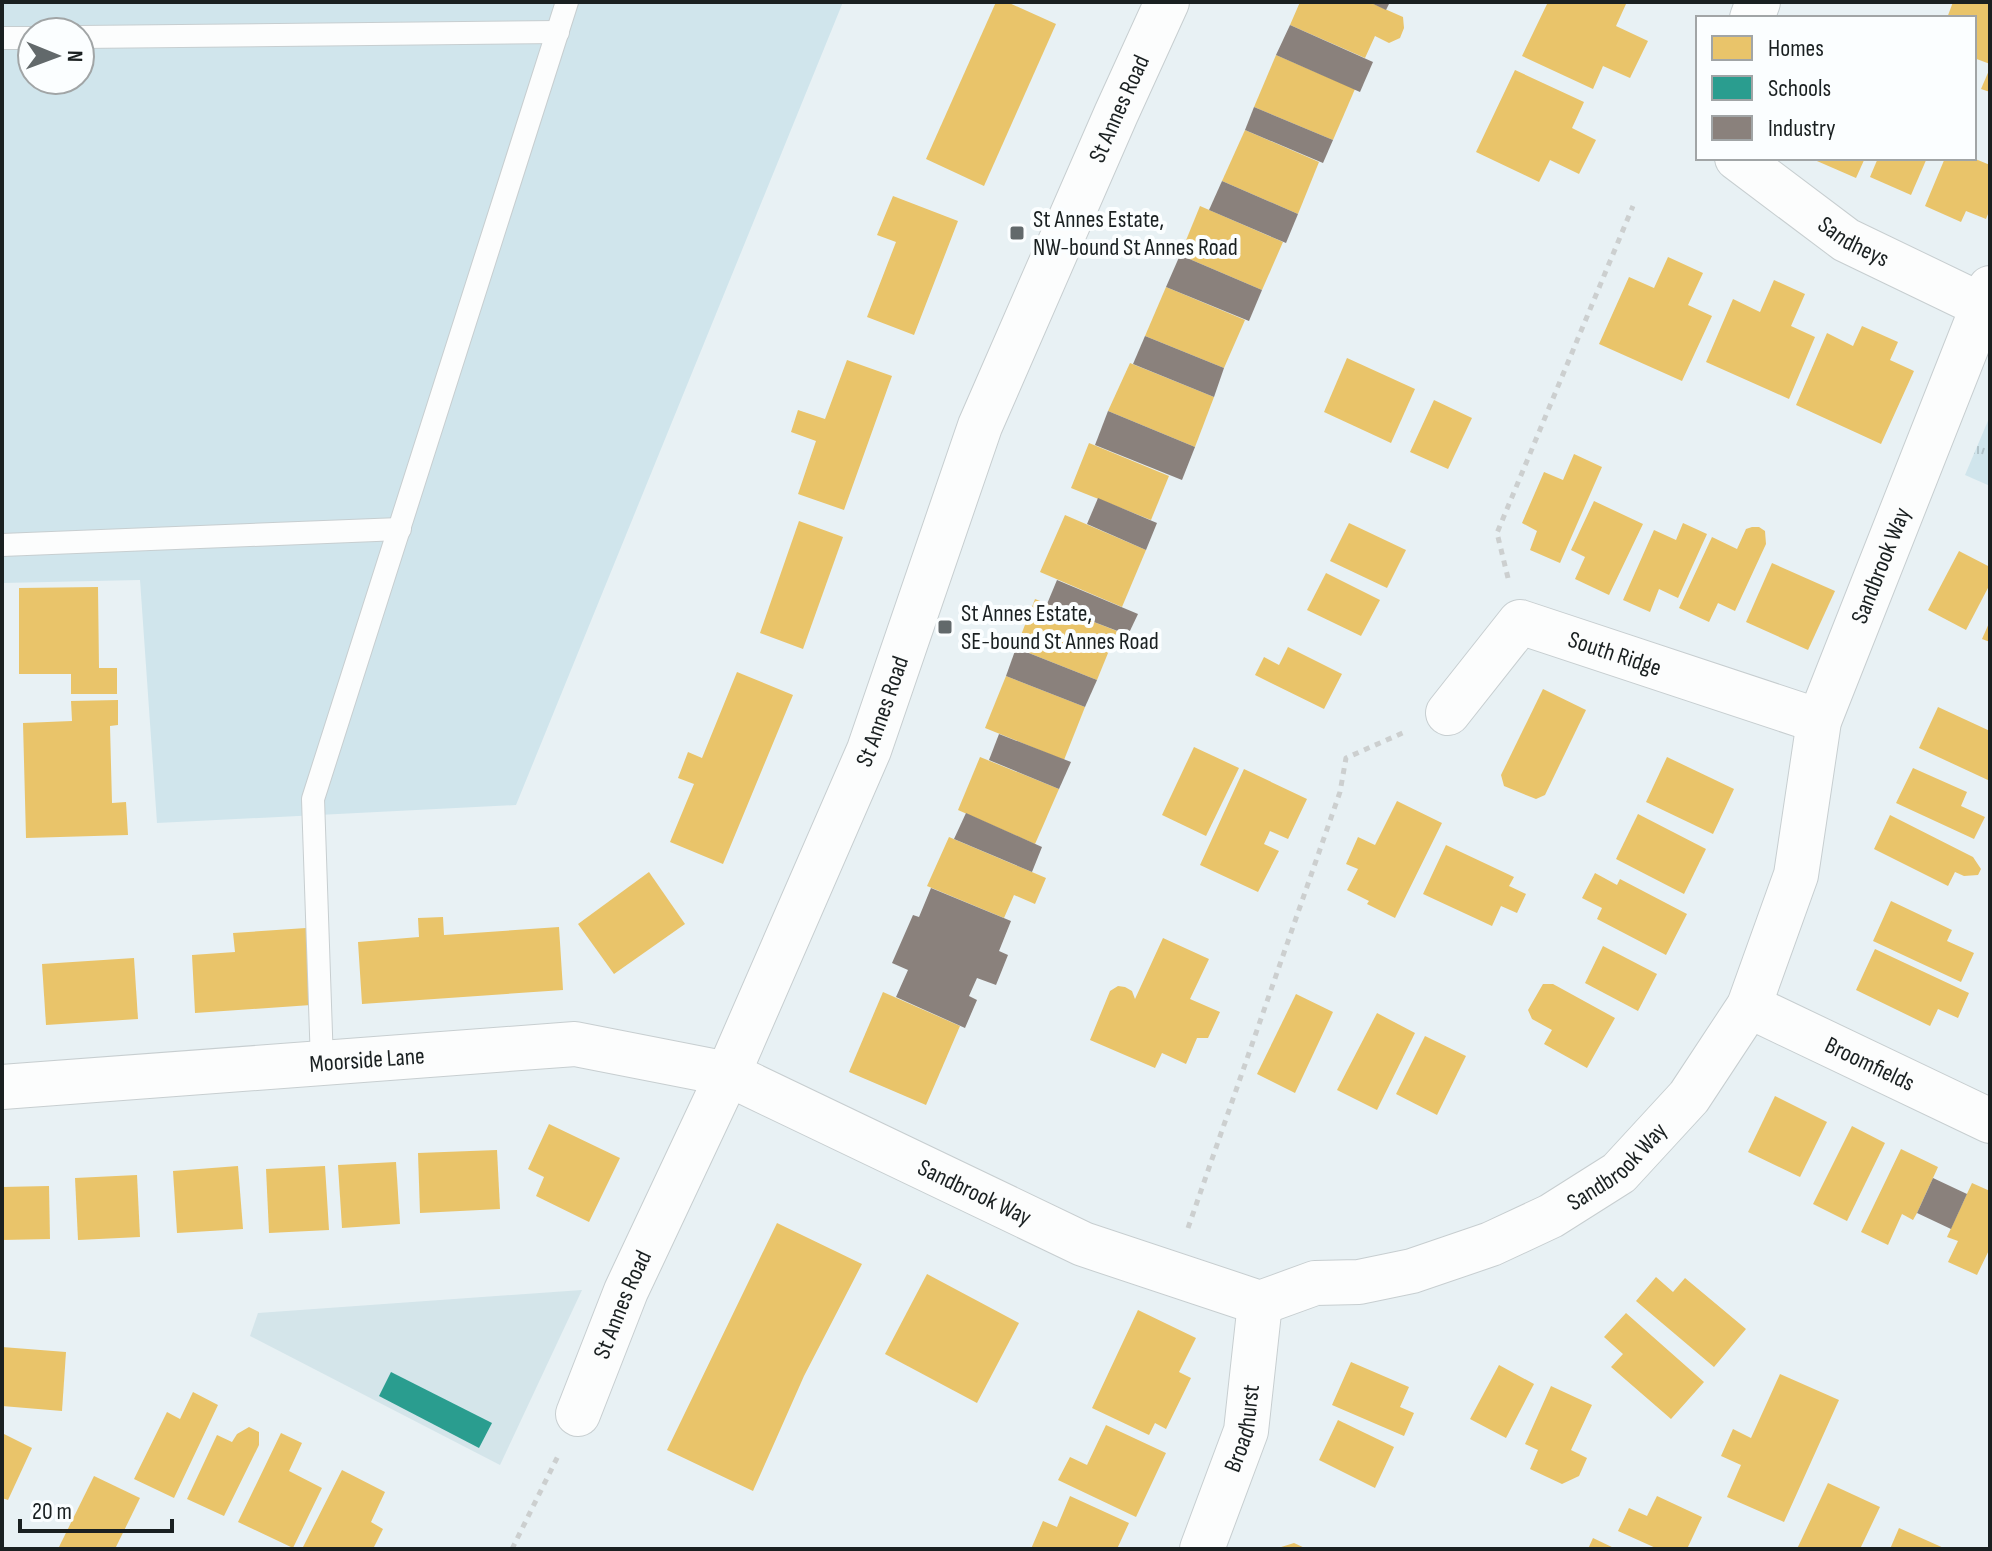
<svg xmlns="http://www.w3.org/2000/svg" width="1992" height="1551" font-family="'Sofia Sans Condensed',sans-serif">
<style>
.built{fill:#d4e5ea}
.grass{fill:url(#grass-tufts)}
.garden{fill:#d0e5ec;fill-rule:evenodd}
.homes{fill:#e9c46a}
.schools{fill:#2a9d8f}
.industry{fill:#8a817c}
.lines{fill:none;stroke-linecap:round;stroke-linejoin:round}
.lane-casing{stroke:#c7ced0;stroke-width:24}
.street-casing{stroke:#c7ced0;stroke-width:46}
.path{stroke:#cccfcf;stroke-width:5;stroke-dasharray:6 6;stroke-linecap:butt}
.lane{stroke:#fcfdfd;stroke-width:22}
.street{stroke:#fcfdfd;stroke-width:44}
.poi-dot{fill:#62696b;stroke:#fbfeff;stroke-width:3}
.labels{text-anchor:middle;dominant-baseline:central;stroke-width:8;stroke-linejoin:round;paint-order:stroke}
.street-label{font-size:24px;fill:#1a2021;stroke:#fbfeff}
.poi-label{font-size:24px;fill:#1a2021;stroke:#fbfeff;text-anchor:start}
</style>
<defs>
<pattern id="grass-tufts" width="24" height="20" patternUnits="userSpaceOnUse" patternTransform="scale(2)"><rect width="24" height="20" fill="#d0e5ec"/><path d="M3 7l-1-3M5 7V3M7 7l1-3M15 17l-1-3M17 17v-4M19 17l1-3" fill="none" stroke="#b2c4ca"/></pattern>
</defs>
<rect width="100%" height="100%" fill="#e8f1f4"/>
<polygon class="built" points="582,1290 500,1465 250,1336 258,1313"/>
<polygon class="grass" points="1990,416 1990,486 1965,475"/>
<path class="garden" d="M 2,2 L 843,2 L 516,805 L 157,823 L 140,580 L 2,583 ZM 32,32 L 80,32 L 80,80 L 32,80 Z"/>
<g class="homes">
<polygon points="996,2 1007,2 1056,24 984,186 926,159"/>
<polygon points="1300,2 1369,2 1403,17 1404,28 1400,38 1389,43 1375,36 1365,58 1290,25"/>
<polygon points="1548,2 1621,2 1626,4 1616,26 1648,41 1630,78 1603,66 1593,89 1522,56"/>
<polygon points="1953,2 1990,2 1990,64 1974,58 1974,18 1947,18"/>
<polygon points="1276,55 1355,89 1333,140 1254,107"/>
<polygon points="1990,68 1990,92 1981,89"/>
<polygon points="1515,70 1584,102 1572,128 1596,140 1579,174 1550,160 1539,182 1476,152"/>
<polygon points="1245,130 1319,162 1298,214 1222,181"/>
<polygon points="1810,158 1865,158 1856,178"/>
<polygon points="1878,158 1927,158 1911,195 1870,177"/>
<polygon points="1945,158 1973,158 1990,165 1990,209 1986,219 1966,211 1961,222 1925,206"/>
<polygon points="893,196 958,221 914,335 867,317 896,242 877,235"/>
<polygon points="1200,206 1283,242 1262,290 1180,255"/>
<polygon points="1668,257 1703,273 1688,305 1712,316 1682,381 1599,344 1629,277 1654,288"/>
<polygon points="1774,280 1805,294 1791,326 1815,337 1789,399 1706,362 1733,299 1760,312"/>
<polygon points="1166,287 1245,320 1224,368 1145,336"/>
<polygon points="1862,326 1898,342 1890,360 1914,371 1881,444 1796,405 1827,333 1853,346"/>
<polygon points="1347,358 1415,389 1391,443 1324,412"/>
<polygon points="847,360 892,376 844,510 798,494 816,441 791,432 798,410 825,419"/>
<polygon points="1130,363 1214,397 1195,447 1108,411"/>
<polygon points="1434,400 1472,418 1448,469 1410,452"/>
<polygon points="1089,443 1169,476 1151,520 1071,488"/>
<polygon points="1574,454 1602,467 1560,563 1530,550 1537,531 1522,523 1544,472 1563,480"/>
<polygon points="1594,501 1643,524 1609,595 1575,579 1585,557 1571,550"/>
<polygon points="1065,515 1146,550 1122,607 1040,572"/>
<polygon points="799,521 843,537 803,649 760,633"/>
<polygon points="1349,523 1406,550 1387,588 1330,561"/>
<polygon points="1683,523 1707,534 1678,598 1659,589 1650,612 1623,600 1654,530 1676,540"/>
<polygon points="1752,527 1759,527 1765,531 1766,544 1735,611 1718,603 1709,622 1679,608 1712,537 1737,549 1746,529"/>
<polygon points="1959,551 1990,567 1990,584 1966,630 1928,610"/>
<polygon points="1772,563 1835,591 1808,650 1746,622"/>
<polygon points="1326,573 1380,600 1361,636 1307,610"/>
<polygon points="98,587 99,668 117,668 117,694 71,694 71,674 19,674 19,588"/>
<polygon points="1035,599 1117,631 1097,680 1016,648"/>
<polygon points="1990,621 1990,642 1982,639"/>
<polygon points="1288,647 1342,674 1324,709 1255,675 1264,657 1279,665"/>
<polygon points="737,672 793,695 723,864 670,842 694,784 678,778 688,752 702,758"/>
<polygon points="1006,676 1085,707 1064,760 985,728"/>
<polygon points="1543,689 1586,710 1545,795 1536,799 1504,786 1501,775"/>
<polygon points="118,700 118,725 110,726 112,803 126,802 128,835 26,838 23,723 72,721 71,701"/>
<polygon points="1938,707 1990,731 1990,781 1919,748"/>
<polygon points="1194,747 1239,768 1206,836 1162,815"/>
<polygon points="980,757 1059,789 1035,844 958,810"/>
<polygon points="1667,757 1734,789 1713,834 1646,802"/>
<polygon points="1913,768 1967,792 1961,806 1985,817 1974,839 1896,803"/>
<polygon points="1244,769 1307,799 1288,839 1270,831 1264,844 1279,851 1258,892 1200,865"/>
<polygon points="1397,801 1442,823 1395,918 1367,904 1369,901 1347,890 1358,869 1346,864 1358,837 1375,845"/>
<polygon points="1638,814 1706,849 1684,894 1616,859"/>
<polygon points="1890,815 1973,857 1981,869 1978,875 1964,876 1955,872 1948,886 1874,849"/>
<polygon points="949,837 1046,878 1035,904 1014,895 1004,918 927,886"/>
<polygon points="1446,845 1514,877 1509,886 1526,894 1517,913 1501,906 1492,926 1423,894"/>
<polygon points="649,872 685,924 614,974 578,924"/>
<polygon points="1595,873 1617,885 1620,879 1687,914 1666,955 1597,919 1602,908 1582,898"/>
<polygon points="1891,901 1952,930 1947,941 1974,953 1961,982 1873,941"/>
<polygon points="443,917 444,935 559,927 563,990 362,1004 358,942 419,937 418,918"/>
<polygon points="306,928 311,1005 195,1013 192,955 235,952 233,933"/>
<polygon points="1163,938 1209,959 1190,999 1220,1012 1208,1038 1197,1038 1186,1064 1162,1053 1155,1068 1090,1040 1110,991 1118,986 1125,987 1132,991 1135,999"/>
<polygon points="1603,946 1657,974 1638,1011 1585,983"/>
<polygon points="1875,949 1969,993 1958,1018 1938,1009 1930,1026 1856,990"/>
<polygon points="134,958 138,1019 46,1025 42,964"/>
<polygon points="1543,984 1553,984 1615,1018 1587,1068 1544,1044 1552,1030 1532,1019 1528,1010"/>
<polygon points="883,992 960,1026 926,1105 849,1072"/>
<polygon points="1296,994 1333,1012 1295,1093 1257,1074"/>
<polygon points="1377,1013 1415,1033 1377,1110 1337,1090"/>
<polygon points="1425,1036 1466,1056 1437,1115 1396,1094"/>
<polygon points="1775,1096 1827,1122 1800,1177 1748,1152"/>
<polygon points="549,1124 620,1158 589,1222 536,1196 544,1177 528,1169"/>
<polygon points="1852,1126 1885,1143 1847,1221 1813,1204"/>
<polygon points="1901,1149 1938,1167 1917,1213 1913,1220 1902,1214 1888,1245 1861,1232"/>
<polygon points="497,1150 500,1209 420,1213 418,1153"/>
<polygon points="396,1162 400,1224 342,1228 338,1165"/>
<polygon points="238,1166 243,1229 177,1233 173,1171"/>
<polygon points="325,1166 329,1230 269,1233 266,1169"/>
<polygon points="137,1175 140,1237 78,1240 75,1178"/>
<polygon points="1972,1183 1990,1191 1990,1248 1977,1275 1948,1262 1958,1241 1947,1237"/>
<polygon points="49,1186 50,1239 2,1240 2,1187"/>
<polygon points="777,1223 862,1264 804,1376 753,1491 667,1450"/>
<polygon points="927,1274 1019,1323 977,1403 885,1354"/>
<polygon points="1656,1277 1673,1292 1685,1278 1746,1329 1714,1367 1636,1301"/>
<polygon points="1138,1310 1196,1338 1179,1372 1191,1378 1166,1429 1155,1423 1149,1435 1092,1408"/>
<polygon points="1626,1313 1704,1382 1671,1419 1611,1367 1623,1354 1604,1337"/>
<polygon points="2,1347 66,1352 62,1411 2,1406"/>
<polygon points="1351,1362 1409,1387 1400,1407 1414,1413 1404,1436 1332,1405"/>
<polygon points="1499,1365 1534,1384 1506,1438 1470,1419"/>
<polygon points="1780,1374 1839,1400 1784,1522 1727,1497 1741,1465 1721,1456 1733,1429 1751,1438"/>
<polygon points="1551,1386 1592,1405 1571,1450 1587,1458 1579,1476 1562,1484 1530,1469 1538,1450 1525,1444"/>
<polygon points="193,1392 218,1405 174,1498 134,1479 167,1412 180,1419"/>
<polygon points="1338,1420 1394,1447 1375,1488 1319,1460"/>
<polygon points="1106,1425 1166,1453 1136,1517 1058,1480 1070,1457 1087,1465"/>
<polygon points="249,1427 259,1432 259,1445 224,1516 187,1499 217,1435 232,1442 237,1434"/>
<polygon points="2,1433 32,1448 8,1500 2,1498"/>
<polygon points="281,1433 302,1443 289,1471 322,1488 293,1548 238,1522"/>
<polygon points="342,1470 385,1492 371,1522 383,1529 373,1549 302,1549"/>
<polygon points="94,1476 140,1498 115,1549 58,1549"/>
<polygon points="1828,1483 1880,1507 1860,1549 1797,1549"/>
<polygon points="1070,1496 1129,1523 1117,1549 1031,1549 1043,1521 1057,1527"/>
<polygon points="1657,1496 1702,1517 1687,1549 1658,1549 1618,1531 1629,1508 1647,1516"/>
<polygon points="1899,1528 1946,1549 1890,1549"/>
<polygon points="1593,1538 1616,1549 1588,1549"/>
<polygon points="1294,1543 1307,1549 1278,1549 1278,1548"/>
</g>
<polygon class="schools" points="391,1372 492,1423 479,1448 379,1396"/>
<g class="industry">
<polygon points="1369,2 1390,2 1386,10"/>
<polygon points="1290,25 1373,62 1360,92 1276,55"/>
<polygon points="1254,107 1333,140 1323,163 1245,130"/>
<polygon points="1222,181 1298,214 1286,243 1209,210"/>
<polygon points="1180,255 1262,290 1249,321 1166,287"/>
<polygon points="1145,336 1224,368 1214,397 1133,364"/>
<polygon points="1108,411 1195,447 1182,480 1095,445"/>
<polygon points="1098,498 1157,523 1146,550 1087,524"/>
<polygon points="1057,580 1138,614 1128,635 1047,604"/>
<polygon points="1016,648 1097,680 1085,707 1006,676"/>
<polygon points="999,734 1071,762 1059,789 989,760"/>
<polygon points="966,813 1042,847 1032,872 954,839"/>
<polygon points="931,888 1011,921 999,951 1008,955 996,985 977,978 969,996 977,1000 965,1028 896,997 908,970 892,963 913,915 919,917"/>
<polygon points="1933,1178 1967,1194 1951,1229 1917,1213"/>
</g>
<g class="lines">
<defs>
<g id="lane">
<polyline points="80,37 558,32"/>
<polyline points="2,38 32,38"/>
<polyline points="2,545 400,529"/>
<polyline points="322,1063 313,799 567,2"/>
</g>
<g id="street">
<polyline points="1752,18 1758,2"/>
<path id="s1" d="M 1737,158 L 1846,240 L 1983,306"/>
<path id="s2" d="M 1448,713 L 1520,622 L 1819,721"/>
<path id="s3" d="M 1749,1006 L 1990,1121"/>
<path id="s4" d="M 2,1087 L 575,1044 L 728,1074 L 1083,1244 L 1260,1303 L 1315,1283 L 1359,1282 L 1412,1271 L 1491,1244 L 1551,1216 L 1619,1173 L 1689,1097 L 1749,1006 L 1796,875 L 1819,721 L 1990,288"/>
<path id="s5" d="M 578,1414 L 626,1291 L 728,1074 L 869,750 L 980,426 L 1116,114 L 1167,2"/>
<path id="s6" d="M 1202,1549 L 1246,1431 L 1260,1303"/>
</g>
</defs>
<use href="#lane" class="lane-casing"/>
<use href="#street" class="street-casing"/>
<g class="path">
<polyline points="1508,578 1497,533 1633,206"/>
<polyline points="1188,1228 1340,792 1346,758 1407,731"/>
<polyline points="512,1549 559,1454"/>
</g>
<use href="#lane" class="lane"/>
<use href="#street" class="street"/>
</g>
<g class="poi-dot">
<rect x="1009" y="225" width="16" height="16" rx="4"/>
<rect x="937" y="619" width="16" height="16" rx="4"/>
</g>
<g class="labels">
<g class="street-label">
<text stroke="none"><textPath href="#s5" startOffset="1414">St Annes Road</textPath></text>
<text stroke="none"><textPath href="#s1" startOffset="144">Sandheys</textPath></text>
<text stroke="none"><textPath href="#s4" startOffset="2372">Sandbrook Way</textPath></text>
<text stroke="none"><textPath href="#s2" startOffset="216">South Ridge</textPath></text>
<text stroke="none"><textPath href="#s5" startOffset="766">St Annes Road</textPath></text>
<text stroke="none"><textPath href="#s4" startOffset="366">Moorside Lane</textPath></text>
<text stroke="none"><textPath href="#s3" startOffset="134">Broomfields</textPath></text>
<text stroke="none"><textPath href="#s4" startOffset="1700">Sandbrook Way</textPath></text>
<text stroke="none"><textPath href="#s4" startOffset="1004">Sandbrook Way</textPath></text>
<text stroke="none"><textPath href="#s5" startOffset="118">St Annes Road</textPath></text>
<text stroke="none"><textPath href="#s6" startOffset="128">Broadhurst</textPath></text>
</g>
<g class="poi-label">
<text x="1033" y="219">St Annes Estate,<tspan x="1033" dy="28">NW-bound St Annes Road</tspan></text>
<text x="961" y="613">St Annes Estate,<tspan x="961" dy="28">SE-bound St Annes Road</tspan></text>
</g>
</g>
<rect width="1992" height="1551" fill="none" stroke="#1a2021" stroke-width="8"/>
<rect x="1696" y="16" width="280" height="144" fill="#fbfeff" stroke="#a1a5a6" stroke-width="2"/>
<rect x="1712" y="36" width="40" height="24" fill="#e9c46a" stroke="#a1a5a6" stroke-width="2"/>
<text x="1768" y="56" font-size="24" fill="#1a2021">Homes</text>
<rect x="1712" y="76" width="40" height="24" fill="#2a9d8f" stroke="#a1a5a6" stroke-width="2"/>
<text x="1768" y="96" font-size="24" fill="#1a2021">Schools</text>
<rect x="1712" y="116" width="40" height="24" fill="#8a817c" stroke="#a1a5a6" stroke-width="2"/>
<text x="1768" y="136" font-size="24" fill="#1a2021">Industry</text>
<g transform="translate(56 56) rotate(91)"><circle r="38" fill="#fbfeff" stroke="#a1a5a6" stroke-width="2"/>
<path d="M0-6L14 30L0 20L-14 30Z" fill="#62696b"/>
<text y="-12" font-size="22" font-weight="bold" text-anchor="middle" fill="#1a2021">N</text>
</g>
<path d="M20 1519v12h152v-12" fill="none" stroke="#1a2021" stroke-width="4"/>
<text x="32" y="1519" font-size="24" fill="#1a2021" stroke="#fbfeff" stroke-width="6" paint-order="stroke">20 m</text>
</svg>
